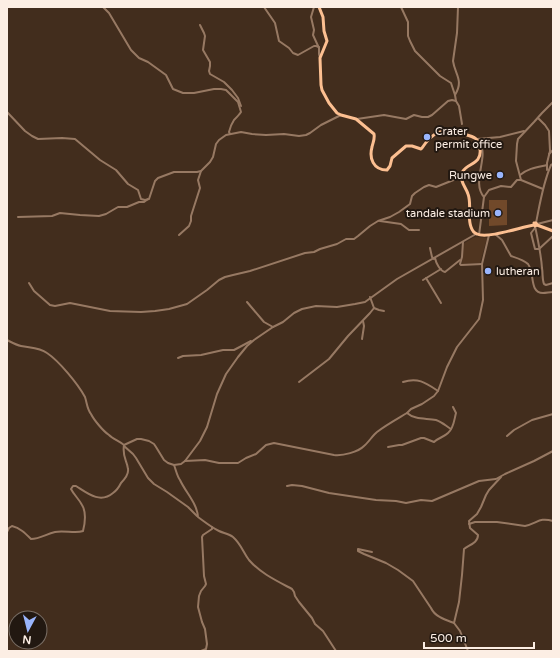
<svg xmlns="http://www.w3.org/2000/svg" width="560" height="658" font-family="'Varela Round',sans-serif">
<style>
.built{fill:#503520}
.park{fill:#71492a}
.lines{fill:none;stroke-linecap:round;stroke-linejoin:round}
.minor{stroke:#977963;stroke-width:2}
.major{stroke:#fcbf91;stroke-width:3}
.poi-dot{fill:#99b5fd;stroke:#221811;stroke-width:1.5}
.labels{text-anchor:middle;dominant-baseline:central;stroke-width:4;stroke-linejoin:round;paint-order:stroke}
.poi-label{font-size:11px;fill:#fceee4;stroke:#221811;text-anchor:start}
</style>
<rect width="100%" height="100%" fill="#422d1d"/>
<polygon class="built" points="477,237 487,238 480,263 462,264 463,244 473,238"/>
<polygon class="park" points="489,200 507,200 507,225 489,226"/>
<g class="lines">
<g class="minor">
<path d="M 103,7 L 109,13 L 131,50 L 139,58 L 148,62 L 166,75 L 173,89 L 183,93 L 194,93 L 214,89 L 221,89 L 226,90 L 238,102 L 241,112 C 239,115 237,117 234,120 C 232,123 230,128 229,132 L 230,134"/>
<polyline points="264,7 275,23 279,41 289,48 293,53 298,55 314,46 316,46 319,47 319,51"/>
<polyline points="314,7 311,17 314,30 313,35 319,48 319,54 320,58"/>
<polyline points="401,7 408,22 408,36 410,41 415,51 440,76 451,83 455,95 456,101 459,106 462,124"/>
<polyline points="200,25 204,33 205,36 203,50 210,62 210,66 209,71 210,74 224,82 232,90 238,98 241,106"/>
<path d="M 455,95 C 464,80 455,75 453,61 L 457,33 L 458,7"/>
<polyline points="7,112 25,131 32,136 38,139 62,138 75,139 100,160 116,170 128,184 138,190 141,199 145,200 149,199 155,181 158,178 174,172 197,172 201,171 210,162 213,157 216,144 219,140 226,135 241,132 252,134 266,135 284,134 299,136 306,135 310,133 321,125 341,115"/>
<polyline points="538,118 545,125 549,131 550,151 547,163 547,170"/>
<polyline points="357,119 384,115 406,119 414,115 422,117 428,117 432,115 448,101 452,100 456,101"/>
<polyline points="477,139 500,137 524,131"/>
<path d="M 480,144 C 489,156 471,183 484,197"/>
<polyline points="549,154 553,150"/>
<path d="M 520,175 C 528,168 538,167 547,165"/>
<polyline points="521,180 516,161 517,144 518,139 534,122 542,113 553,102"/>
<polyline points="18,217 52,216 60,213 80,215 99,216 106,214 118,207 127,207 139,202 144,202 148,199"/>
<polyline points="380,221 401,224 409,230 419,230"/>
<path d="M 536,223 C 540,203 543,183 551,165 L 553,164"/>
<polyline points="537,224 553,220"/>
<path d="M 535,226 C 538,240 541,254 542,268 C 543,274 542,279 544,284 L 546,285 L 553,283"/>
<polyline points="535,228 531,233 535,249 539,249 553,236"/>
<path d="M 495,234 L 502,240 L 511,256 C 517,258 524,260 528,264 C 535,273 529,293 543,293 C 546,293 550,292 553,292"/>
<polyline points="179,235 189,226 191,221 191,216 200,188 198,180 201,171"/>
<polyline points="479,235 484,197 489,190 501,186 511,187 517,180 521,180 543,189"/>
<polyline points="463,242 462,257 460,264 461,265 482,264"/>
<polyline points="430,248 432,257 434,259"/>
<path d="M 435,258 C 436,263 440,271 445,272 L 460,260"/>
<polyline points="426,278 441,303"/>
<polyline points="423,280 441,269"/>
<polyline points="29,283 34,291 50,305 55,306 70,303 110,311 141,312 155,311 169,309 187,304 207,290 219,280 225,277 233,275 250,271 305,253 314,252 320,249 337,244 346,239 354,239 358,236 370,226 378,221 390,217 399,212 410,204 412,196 415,193 424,187 429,185 436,187 461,177"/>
<polyline points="247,302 264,322 273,327"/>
<polyline points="374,308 379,310 384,311"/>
<polyline points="362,339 364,326 363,321"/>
<path d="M 7,340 C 11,342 16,345 21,346 C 30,348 39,347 47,353 C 59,361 78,384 85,397 C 87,403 87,409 91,414 C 94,420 103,431 109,435 C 113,439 119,441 124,445"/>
<polyline points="178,358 183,356 201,355 223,350 234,350 251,341"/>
<polyline points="299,382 329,359 348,336 370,313 374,308 370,297"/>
<path d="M 403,382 C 418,377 426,383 438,391"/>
<path d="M 407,413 C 415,420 426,418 436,420 C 442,422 446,426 451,429"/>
<polyline points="507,436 514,430 532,420 553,414"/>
<polyline points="124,446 133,454 136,458 148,478 154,484 167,492 188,507 197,516"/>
<path d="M 388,447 L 399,445 L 402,445 L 421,438 L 424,438 L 434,442 C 438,438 444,437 448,433 C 454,428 454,420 456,413 L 453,407"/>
<path d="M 185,461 L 205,460 L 219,463 L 238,463 L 246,458 L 256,454 L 266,445 L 274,443 L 334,455 C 343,456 358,452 364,446 C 369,442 372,436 377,432 C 386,425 397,419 407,413 L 411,409 L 422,404 L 434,396 L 438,391 L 447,367 L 457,347 L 479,319 L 483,300 L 482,264 L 489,235"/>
<path d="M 174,465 C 176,470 177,476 180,480 C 186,493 197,503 198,517 C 205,522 211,527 219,531 C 223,533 229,534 233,537 C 241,544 243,552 249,560 C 260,573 277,581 292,589 L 294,592 L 295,596 L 299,602 L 312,618 L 315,624 L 323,631 L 336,651"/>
<polyline points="287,486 292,485 302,486 329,493 376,500 396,501 406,503 421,500 432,501 479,481 496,479 505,474 534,461 553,451"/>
<path d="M 469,524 L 475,522 L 497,522 L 525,526 C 538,523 539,517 553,521"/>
<path d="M 7,532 L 9,528 L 12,526 C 20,528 25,533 31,539 C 40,539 46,534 55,532 C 64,530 76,534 83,531 C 85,523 87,513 82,505 C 79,499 74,495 71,489 L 73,486 L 76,486 C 87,493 100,504 113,493 C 116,491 119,487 121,483 C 124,480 129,475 128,469 C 127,460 122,457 124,445 L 137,439 L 141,439 L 149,441 L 154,444 L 156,447 L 164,460 L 168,463 L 174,465 L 181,464 L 185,461 L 200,441 L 207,427 L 217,394 L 226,374 L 238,357 L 247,346 L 254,340 L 273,327 L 283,322 L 294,313 L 302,309 L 316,306 L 337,307 L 355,304 L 365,302 L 397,279 L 476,234"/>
<path d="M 372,552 L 358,549 L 358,551 L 364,554 L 386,563 L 398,570 L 413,581 L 431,608 C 435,617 446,620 454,623"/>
<polyline points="201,651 206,649 207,644 205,629 202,622 198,607 199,596 201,591 205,586 206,584 204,576 202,537 203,535 212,529 212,527"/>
<path d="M 468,651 L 460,631 L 454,623 L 459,602 L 462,575 L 464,549 C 469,545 478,543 478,535 L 470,528 L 469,521 L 477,514 L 481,507 L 486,495 L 489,490 L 501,477"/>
</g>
<g class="major">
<path d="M 319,7 L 323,17 L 324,31 L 327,41 L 320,58 L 321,85 L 322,90 L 329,103 L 337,113 L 341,115 L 356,119 L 374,134 C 375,139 373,142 372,147 C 369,158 373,170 387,170 L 390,166 L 392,158 L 406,146 L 412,146 L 421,149 L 422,148 C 426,142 431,136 437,133 C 447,128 457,131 467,135 C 470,136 475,137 477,140 C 480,143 480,145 480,149 C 482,164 468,163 463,171 C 458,180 466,187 468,194 C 472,205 467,217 471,227 C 472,230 474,233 477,234 C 488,239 521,227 534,225"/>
<polygon points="534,223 536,223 537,225 535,226"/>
<polyline points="537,225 553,231"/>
</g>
</g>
<g class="poi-dot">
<circle cx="427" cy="137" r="4"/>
<circle cx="500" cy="175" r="4"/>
<circle cx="498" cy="213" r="4"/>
<circle cx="488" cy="271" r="4"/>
</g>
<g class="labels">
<g class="poi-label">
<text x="435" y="131">Crater<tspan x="435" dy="13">permit office</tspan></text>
<text x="492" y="175" text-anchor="end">Rungwe</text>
<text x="490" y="213" text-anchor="end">tandale stadium</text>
<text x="496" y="271">lutheran</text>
</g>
</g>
<rect width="560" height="658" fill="none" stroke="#fceee4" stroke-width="16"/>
<g transform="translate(28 630) rotate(187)"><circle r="19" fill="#221811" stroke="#796e65"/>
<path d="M0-3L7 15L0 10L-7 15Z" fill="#99b5fd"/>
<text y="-6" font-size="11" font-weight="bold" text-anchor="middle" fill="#fceee4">N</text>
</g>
<path d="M424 642v6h110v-6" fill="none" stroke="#fceee4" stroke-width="2"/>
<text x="430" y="642" font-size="12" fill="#fceee4" stroke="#221811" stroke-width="3" paint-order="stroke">500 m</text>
</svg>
